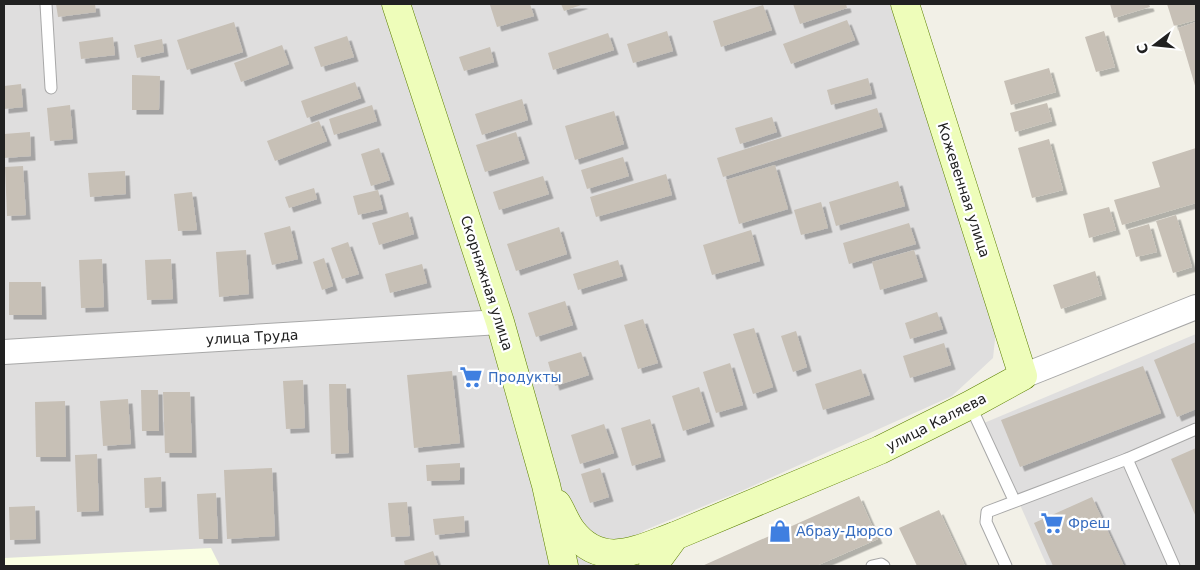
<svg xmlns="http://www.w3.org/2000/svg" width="1200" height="570" font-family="'DejaVu Sans',sans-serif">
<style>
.residential{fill:#dfdede}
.education{fill:#faffe3}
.building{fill:#c7c0b6;filter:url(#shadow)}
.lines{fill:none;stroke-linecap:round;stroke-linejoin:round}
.lane-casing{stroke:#a8a8a8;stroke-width:13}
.street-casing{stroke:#a8a8a8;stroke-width:26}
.secondary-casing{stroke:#5c8000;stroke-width:29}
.lane{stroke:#fff;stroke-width:11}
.street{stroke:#fff;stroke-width:24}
.secondary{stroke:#eefdba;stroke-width:28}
.labels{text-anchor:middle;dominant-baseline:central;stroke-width:4.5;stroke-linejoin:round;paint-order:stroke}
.street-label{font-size:14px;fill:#212121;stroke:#fff}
.shop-label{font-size:14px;fill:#366cbe;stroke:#fff;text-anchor:start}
</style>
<defs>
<filter id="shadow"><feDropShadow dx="4.5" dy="4.5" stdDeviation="0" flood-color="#0004"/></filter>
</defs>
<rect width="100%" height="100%" fill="#f2f0e7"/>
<g class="residential">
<polygon points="4,4 896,4 998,312 993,358 952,396 746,489 645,530 589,566 4,566"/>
<polygon points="1196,334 1196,566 1047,566 984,423"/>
</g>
<polygon class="education" points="211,548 220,566 4,566 4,558"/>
<g class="building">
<polygon points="56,4 95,4 96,12 58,17"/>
<polygon points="492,4 530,4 534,16 497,27 490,5"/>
<polygon points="561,4 584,4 564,11"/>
<polygon points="793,4 846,4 847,8 800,24"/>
<polygon points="1110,4 1149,4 1150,7 1114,18"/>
<polygon points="1167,4 1196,4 1196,20 1174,26"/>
<polygon points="763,5 772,30 721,47 713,21"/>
<polygon points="847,20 855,40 791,64 783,44"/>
<polygon points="234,22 243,52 187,70 177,40"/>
<polygon points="1196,22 1196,89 1178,28"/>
<polygon points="667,31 673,51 633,63 627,44"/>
<polygon points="1104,31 1115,67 1096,72 1085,37"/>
<polygon points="608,33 614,50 553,70 548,53"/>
<polygon points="347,36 354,57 321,67 314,47"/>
<polygon points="113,37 115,55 81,59 79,42"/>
<polygon points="162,39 164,52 137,58 134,45"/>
<polygon points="282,45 289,64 241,82 234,63"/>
<polygon points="490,47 494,62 464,71 459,57"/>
<polygon points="1049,68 1056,92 1011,105 1004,81"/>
<polygon points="132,75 160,76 159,110 132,110"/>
<polygon points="868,78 872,94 831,105 827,90"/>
<polygon points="355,82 361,98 307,118 301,101"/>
<polygon points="21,84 23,107 4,109 4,86"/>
<polygon points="522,99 528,120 482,135 475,114"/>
<polygon points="1047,103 1052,121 1015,132 1010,113"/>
<polygon points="70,105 73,139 50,141 47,108"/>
<polygon points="372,105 377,121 334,135 329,119"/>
<polygon points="877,108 883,127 723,177 717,158"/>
<polygon points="614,111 624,144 575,160 565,126"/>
<polygon points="772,117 777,132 740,144 735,128"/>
<polygon points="319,121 327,141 275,161 267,141"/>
<polygon points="30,132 31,156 4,158 4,134"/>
<polygon points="516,132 525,159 485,172 476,145"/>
<polygon points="1049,139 1063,190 1032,198 1018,148"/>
<polygon points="379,148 390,180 371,186 361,154"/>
<polygon points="1196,148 1196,203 1122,225 1114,200 1160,187 1152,162"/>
<polygon points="623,157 629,176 587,189 581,170"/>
<polygon points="775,165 788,209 739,224 726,180"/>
<polygon points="23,166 26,215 7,216 5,167"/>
<polygon points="125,171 126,194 90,197 88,173"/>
<polygon points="666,174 672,195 596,217 590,197"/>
<polygon points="543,176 549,194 499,210 493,192"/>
<polygon points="898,181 905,206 836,226 829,202"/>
<polygon points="314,188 317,199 289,208 285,197"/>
<polygon points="378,190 383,209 358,215 353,196"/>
<polygon points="192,192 197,230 178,231 174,194"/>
<polygon points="821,202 828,228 801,235 794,210"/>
<polygon points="1109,207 1116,230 1089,238 1083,214"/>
<polygon points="408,212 414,234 379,245 372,223"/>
<polygon points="1176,215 1192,267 1173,273 1156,221"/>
<polygon points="909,223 916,244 849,264 843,243"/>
<polygon points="1149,224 1157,252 1136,257 1128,230"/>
<polygon points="290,226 298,259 272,265 264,233"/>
<polygon points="559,227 567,254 516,271 507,244"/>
<polygon points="751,230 760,261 712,275 703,245"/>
<polygon points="348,242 359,274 342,279 331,248"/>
<polygon points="246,250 249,294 219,297 216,252"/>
<polygon points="914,250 923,277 880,290 872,262"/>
<polygon points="324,258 333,286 322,290 313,262"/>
<polygon points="102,259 104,307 81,308 79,260"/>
<polygon points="171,259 173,299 147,300 145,260"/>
<polygon points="618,260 623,276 578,290 573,274"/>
<polygon points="422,264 427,283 390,293 385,274"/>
<polygon points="1095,271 1102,295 1061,309 1053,285"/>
<polygon points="9,282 41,282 42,315 9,315"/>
<polygon points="565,301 573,325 536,337 528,313"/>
<polygon points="937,312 943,329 910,339 905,323"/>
<polygon points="643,319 658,363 638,369 624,325"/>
<polygon points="754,328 773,387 753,394 733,334"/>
<polygon points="796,331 807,367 793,372 781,336"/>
<polygon points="1196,342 1196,409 1177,417 1154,360"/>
<polygon points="944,343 951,365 910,378 903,356"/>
<polygon points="581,352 589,375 555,386 548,362"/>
<polygon points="730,363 743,405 716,413 703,372"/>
<polygon points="1143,366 1161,413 1020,467 1001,420"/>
<polygon points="861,369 870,395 823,410 815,384"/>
<polygon points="452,371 460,443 414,448 407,375"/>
<polygon points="303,380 305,428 286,429 283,381"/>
<polygon points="329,384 346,384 349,453 331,454"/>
<polygon points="699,387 710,422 683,431 672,396"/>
<polygon points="141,390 158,390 159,431 142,431"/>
<polygon points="163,392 190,392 192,453 165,453"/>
<polygon points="128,399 131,444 103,446 100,401"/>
<polygon points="65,401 66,457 36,457 35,402"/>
<polygon points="650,419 661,457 632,466 621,428"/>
<polygon points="604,424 614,453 580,464 571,435"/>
<polygon points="1196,448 1196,517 1171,459"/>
<polygon points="97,454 99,511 77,512 75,455"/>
<polygon points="460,463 460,480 427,481 426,465"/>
<polygon points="272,468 275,536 227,539 224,470"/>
<polygon points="600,468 609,497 590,503 581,474"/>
<polygon points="161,477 162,507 145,508 144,478"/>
<polygon points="216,493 218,539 199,539 197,494"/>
<polygon points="859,496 878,539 816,566 702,566"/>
<polygon points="1092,497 1124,566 1053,566 1034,523"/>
<polygon points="407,502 410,536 391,537 388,503"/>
<polygon points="35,506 36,539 10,540 9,507"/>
<polygon points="939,510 965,566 917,566 899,528"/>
<polygon points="464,516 465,532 435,535 433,519"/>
<polygon points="433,551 438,566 405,566 404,561"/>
</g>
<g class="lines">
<defs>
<g id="lane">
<polyline points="46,4 51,88"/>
<polyline points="970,405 1014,500"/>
<polyline points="1127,459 1174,566"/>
<polyline points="872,566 881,564 884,566"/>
<polyline points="1006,566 986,522 987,512 1127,459 1196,429"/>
</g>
<g id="street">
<polyline points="4,352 500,322"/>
<polyline points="1023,376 1196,307"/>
</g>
<g id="secondary">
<polyline points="396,4 500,322 546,485 564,566"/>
<path d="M 557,504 C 562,512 566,523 572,531 C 602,570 638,549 675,536"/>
<polyline points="653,566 675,536 880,450 970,405 1023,376 905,4"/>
</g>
</defs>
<use href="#lane" class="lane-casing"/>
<use href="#street" class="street-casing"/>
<use href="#secondary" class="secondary-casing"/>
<use href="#lane" class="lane"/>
<use href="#street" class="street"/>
<use href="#secondary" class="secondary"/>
</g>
<defs>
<symbol id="supermarket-bare" viewBox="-9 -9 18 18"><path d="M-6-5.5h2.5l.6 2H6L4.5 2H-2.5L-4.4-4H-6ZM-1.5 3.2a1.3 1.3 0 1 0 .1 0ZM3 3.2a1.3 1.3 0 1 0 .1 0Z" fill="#3f7fe0" stroke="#fff" stroke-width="2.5" paint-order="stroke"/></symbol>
<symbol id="shop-bare" viewBox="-9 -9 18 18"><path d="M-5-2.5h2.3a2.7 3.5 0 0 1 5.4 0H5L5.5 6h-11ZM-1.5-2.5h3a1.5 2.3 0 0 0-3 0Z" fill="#3f7fe0" stroke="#fff" stroke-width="2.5" paint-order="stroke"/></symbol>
</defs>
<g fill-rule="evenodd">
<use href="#supermarket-bare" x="455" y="361" width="32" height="32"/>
<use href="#supermarket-bare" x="1036" y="507" width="32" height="32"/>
<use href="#shop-bare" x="764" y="515" width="32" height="32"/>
</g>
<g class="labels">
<g class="street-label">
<text transform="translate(964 190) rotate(72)">Кожевенная улица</text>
<text transform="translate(487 283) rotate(72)">Скорняжная улица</text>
<text transform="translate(252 337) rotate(-3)">улица Труда</text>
<text transform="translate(936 422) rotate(-27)">улица Каляева</text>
</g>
<g class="shop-label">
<text x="488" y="377">Продукты</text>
<text x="1068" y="523">Фреш</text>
<text x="796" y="531">Абрау-Дюрсо</text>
</g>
</g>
<rect width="1200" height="570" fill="none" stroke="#212121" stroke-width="10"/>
<g transform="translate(1155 45) rotate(254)" stroke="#ffffff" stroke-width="4" paint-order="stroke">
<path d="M0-4L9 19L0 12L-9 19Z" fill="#212121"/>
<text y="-8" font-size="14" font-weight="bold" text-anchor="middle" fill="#212121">С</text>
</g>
</svg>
